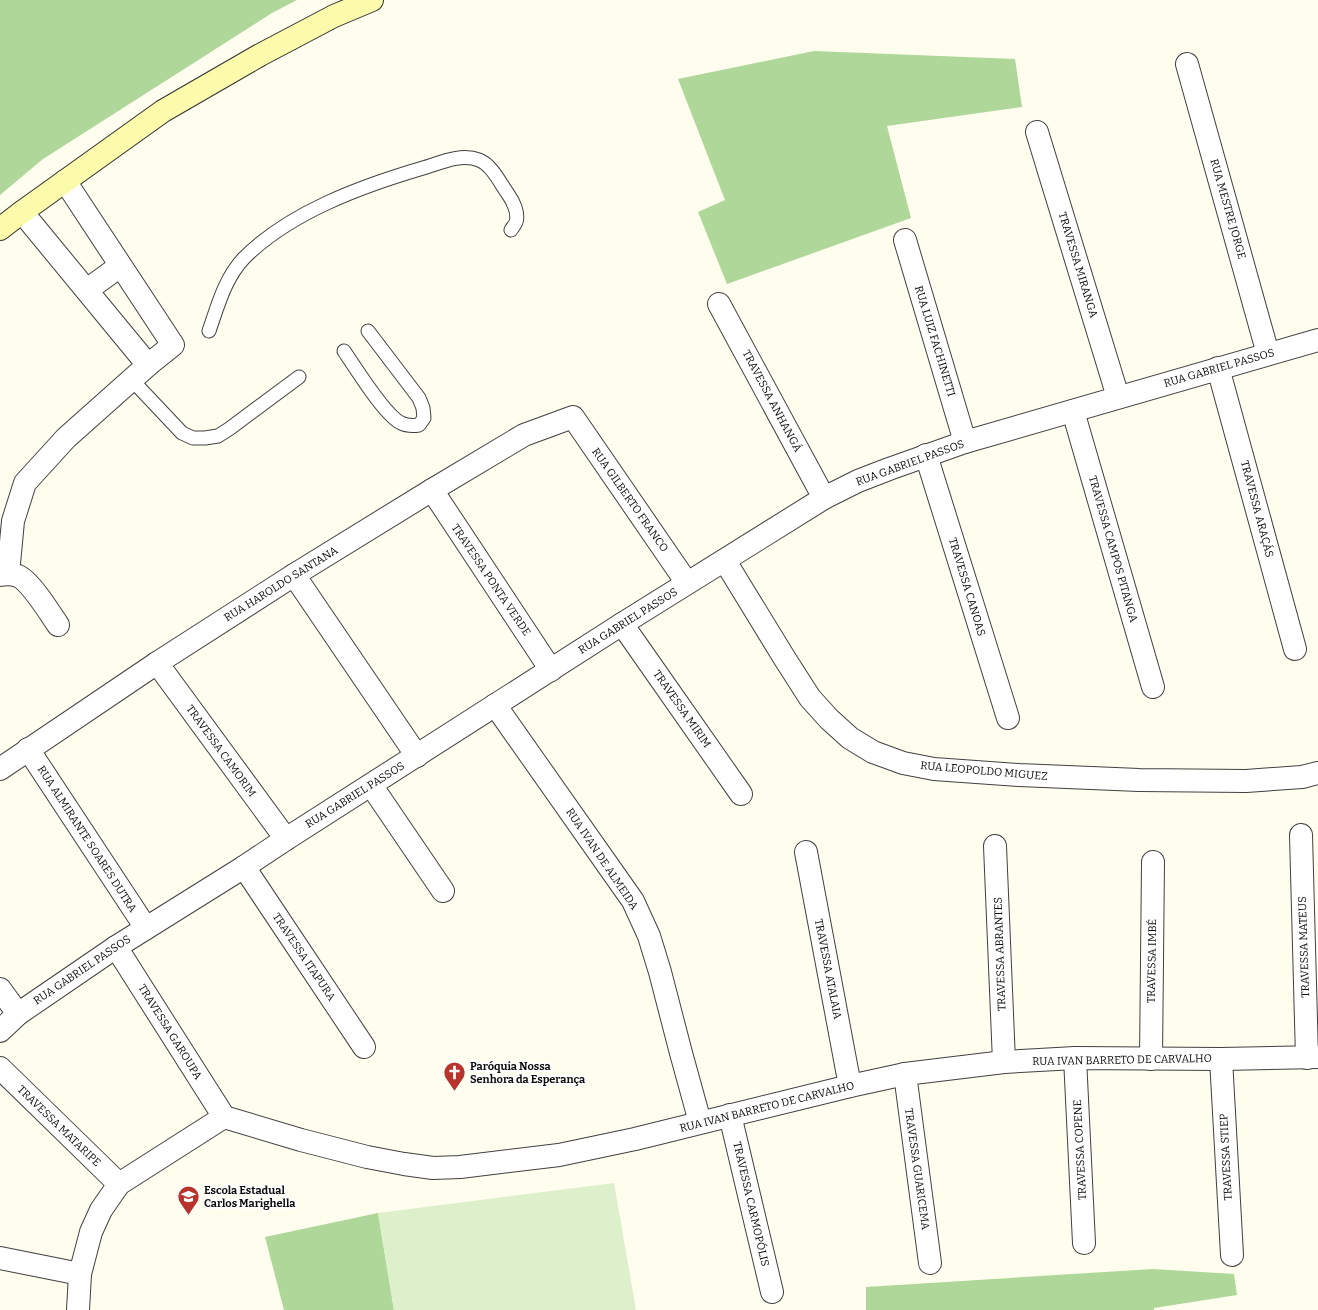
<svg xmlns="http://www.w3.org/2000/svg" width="1318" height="1310" font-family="Bitter,serif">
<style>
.forest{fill:#aed799}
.pitch{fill:#deefcb}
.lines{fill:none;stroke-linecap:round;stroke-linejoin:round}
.lane-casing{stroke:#404040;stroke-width:15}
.street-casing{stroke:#404040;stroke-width:24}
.secondary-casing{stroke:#2f2f2f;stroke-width:24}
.lane{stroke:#fff;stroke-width:13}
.street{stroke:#fff;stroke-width:22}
.secondary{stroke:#fcfbac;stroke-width:22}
.labels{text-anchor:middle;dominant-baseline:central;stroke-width:4;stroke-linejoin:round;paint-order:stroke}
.street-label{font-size:11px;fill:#0d0d0d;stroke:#fff}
.poi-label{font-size:11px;font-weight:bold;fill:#0d0d0d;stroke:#fff;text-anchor:start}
</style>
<rect width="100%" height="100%" fill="#fefdee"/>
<g class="forest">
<polygon points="0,0 297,0 272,13 43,159 0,195"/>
<polygon points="814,51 1015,59 1022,107 887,126 911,218 727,284 698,212 725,200 678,79"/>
<polygon points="378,1213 394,1310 284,1310 265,1237"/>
<polygon points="1153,1269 1234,1274 1237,1295 1154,1308 1154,1310 866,1310 866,1287"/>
</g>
<polygon class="pitch" points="614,1183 636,1310 394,1310 378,1213"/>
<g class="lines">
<defs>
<g id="lane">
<path d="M 209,331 C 218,305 225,278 244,258 C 290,212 362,186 423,168 C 440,163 461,153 479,160 C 492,165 500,183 508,194 C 513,201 519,213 516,222 C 515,225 512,228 511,230"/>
<path d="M 344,351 C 355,367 385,416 401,423 C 407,426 412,426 419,425 L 424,418 L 423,408 L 419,398 L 368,331"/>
<polyline points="132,380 182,433 193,438 205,438 218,436 229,429 299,377"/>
</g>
<g id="street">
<polyline points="1187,64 1268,354"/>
<polyline points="1037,132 1118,397"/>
<polyline points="22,212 148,365"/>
<polyline points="905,240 965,442"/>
<polyline points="87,290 120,266"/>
<polyline points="719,304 824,498"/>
<polyline points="1218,368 1295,649"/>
<polyline points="1073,411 1153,687"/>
<polyline points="926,455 1008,718"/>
<polyline points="432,490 551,670"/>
<polyline points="725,561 785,659 810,698 829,719 850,738 873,752 903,763 934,769 1019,775 1139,780 1246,781 1302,777 1318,773"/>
<polyline points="8,574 13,521 25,483 66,438 148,365 173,345 65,181"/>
<path d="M 0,575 C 6,574 12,574 18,576 C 30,581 50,613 58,625"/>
<polyline points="294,575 417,756"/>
<polyline points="622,624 741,794"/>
<polyline points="157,663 286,839"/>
<polyline points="495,705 633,901 649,936 660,972 681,1053 700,1122"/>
<polyline points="28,749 146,928"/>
<polyline points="0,769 157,663 294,575 432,490 524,435 573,417 687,583"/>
<polyline points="371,785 443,891"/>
<polyline points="1301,835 1307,1058"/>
<polyline points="995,846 1004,1062"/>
<polyline points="806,852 850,1086"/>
<polyline points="244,867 364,1047"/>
<polyline points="116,947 224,1117"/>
<polyline points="0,989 18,1014"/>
<polyline points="0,1031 18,1014 116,947 244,867 286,839 622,624 824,498 858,481 889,469 965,442 1318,340"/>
<polyline points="1075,1058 1084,1243"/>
<polyline points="1151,1059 1153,862"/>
<polyline points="1221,1059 1232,1255"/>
<polyline points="0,1068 119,1184"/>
<polyline points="905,1074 930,1263"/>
<polyline points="730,1115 772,1292"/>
<polyline points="224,1117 301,1140 367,1157 404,1164 433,1168 460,1167 559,1155 635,1139 850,1086 905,1074 1004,1062 1075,1058 1221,1059 1318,1057"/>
<polyline points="0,1258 80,1274"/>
<polyline points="78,1310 80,1274 91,1232 101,1210 119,1184 224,1117"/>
</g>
<polyline id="secondary" points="0,229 22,212 163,111 260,55 334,16 372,0"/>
</defs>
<use href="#lane" class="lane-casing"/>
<use href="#street" class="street-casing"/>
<use href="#secondary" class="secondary-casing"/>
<use href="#lane" class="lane"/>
<use href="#street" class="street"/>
<use href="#secondary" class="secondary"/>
</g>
<defs>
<symbol id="church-pin" viewBox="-11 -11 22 30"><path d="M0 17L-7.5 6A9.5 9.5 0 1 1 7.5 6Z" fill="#b8332b" stroke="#fff"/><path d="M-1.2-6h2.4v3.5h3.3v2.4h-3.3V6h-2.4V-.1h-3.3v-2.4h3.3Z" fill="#fff"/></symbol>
<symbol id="school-pin" viewBox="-11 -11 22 30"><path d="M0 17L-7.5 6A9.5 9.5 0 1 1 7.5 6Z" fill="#b8332b" stroke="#fff"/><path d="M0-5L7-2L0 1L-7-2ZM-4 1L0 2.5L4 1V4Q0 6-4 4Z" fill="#fff"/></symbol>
</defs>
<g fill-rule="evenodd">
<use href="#church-pin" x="442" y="1060" width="25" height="34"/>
<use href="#school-pin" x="176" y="1184" width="25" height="34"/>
</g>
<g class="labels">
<g class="street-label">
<text transform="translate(1228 209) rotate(74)">RUA MESTRE JORGE</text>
<text transform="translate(1078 265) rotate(73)">TRAVESSA MIRANGA</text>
<text transform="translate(935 341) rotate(73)">RUA LUIZ FACHINETTI</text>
<text transform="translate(1219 368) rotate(-16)">RUA GABRIEL PASSOS</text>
<text transform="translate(772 401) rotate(62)">TRAVESSA ANHANGÁ</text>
<text transform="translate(910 463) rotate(-20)">RUA GABRIEL PASSOS</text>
<text transform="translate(630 500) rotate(55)">RUA GILBERTO FRANCO</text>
<text transform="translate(1257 509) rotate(75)">TRAVESSA ARAÇÁS</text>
<text transform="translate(1113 549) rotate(74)">TRAVESSA CAMPOS PITANGA</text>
<text transform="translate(491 580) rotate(56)">TRAVESSA PONTA VERDE</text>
<text transform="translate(281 584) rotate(-32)">RUA HAROLDO SANTANA</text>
<text transform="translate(967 587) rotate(73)">TRAVESSA CANOAS</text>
<text transform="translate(628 621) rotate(-32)">RUA GABRIEL PASSOS</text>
<text transform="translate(682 709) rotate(55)">TRAVESSA MIRIM</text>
<text transform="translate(221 751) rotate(54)">TRAVESSA CAMORIM</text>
<text transform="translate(984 771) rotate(5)">RUA LEOPOLDO MIGUEZ</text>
<text transform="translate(355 795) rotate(-32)">RUA GABRIEL PASSOS</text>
<text transform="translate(87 839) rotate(57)">RUA ALMIRANTE SOARES DUTRA</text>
<text transform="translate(602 859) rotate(56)">RUA IVAN DE ALMEIDA</text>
<text transform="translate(1304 947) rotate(-92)">TRAVESSA MATEUS</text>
<text transform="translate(1000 954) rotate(-92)">TRAVESSA ABRANTES</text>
<text transform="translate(304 957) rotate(56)">TRAVESSA ITAPURA</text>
<text transform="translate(1152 961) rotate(-89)">TRAVESSA IMBÉ</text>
<text transform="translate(828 969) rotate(79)">TRAVESSA ATALAIA</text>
<text transform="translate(82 970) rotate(-34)">RUA GABRIEL PASSOS</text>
<text transform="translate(170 1032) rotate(58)">TRAVESSA GAROUPA</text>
<text transform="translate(1122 1060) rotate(-1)">RUA IVAN BARRETO DE CARVALHO</text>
<text transform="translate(767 1107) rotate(-14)">RUA IVAN BARRETO DE CARVALHO</text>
<text transform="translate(59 1126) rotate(44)">TRAVESSA MATARIPE</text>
<text transform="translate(1080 1150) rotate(-93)">TRAVESSA COPENE</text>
<text transform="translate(1226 1157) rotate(-93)">TRAVESSA STIEP</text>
<text transform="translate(917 1169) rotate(82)">TRAVESSA GUARICEMA</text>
<text transform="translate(751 1204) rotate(77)">TRAVESSA CARMOPÓLIS</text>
</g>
<g class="poi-label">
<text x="470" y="1066">Paróquia Nossa<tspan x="470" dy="13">Senhora da Esperança</tspan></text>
<text x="204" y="1190">Escola Estadual<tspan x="204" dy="13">Carlos Marighella</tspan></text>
</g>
</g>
</svg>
